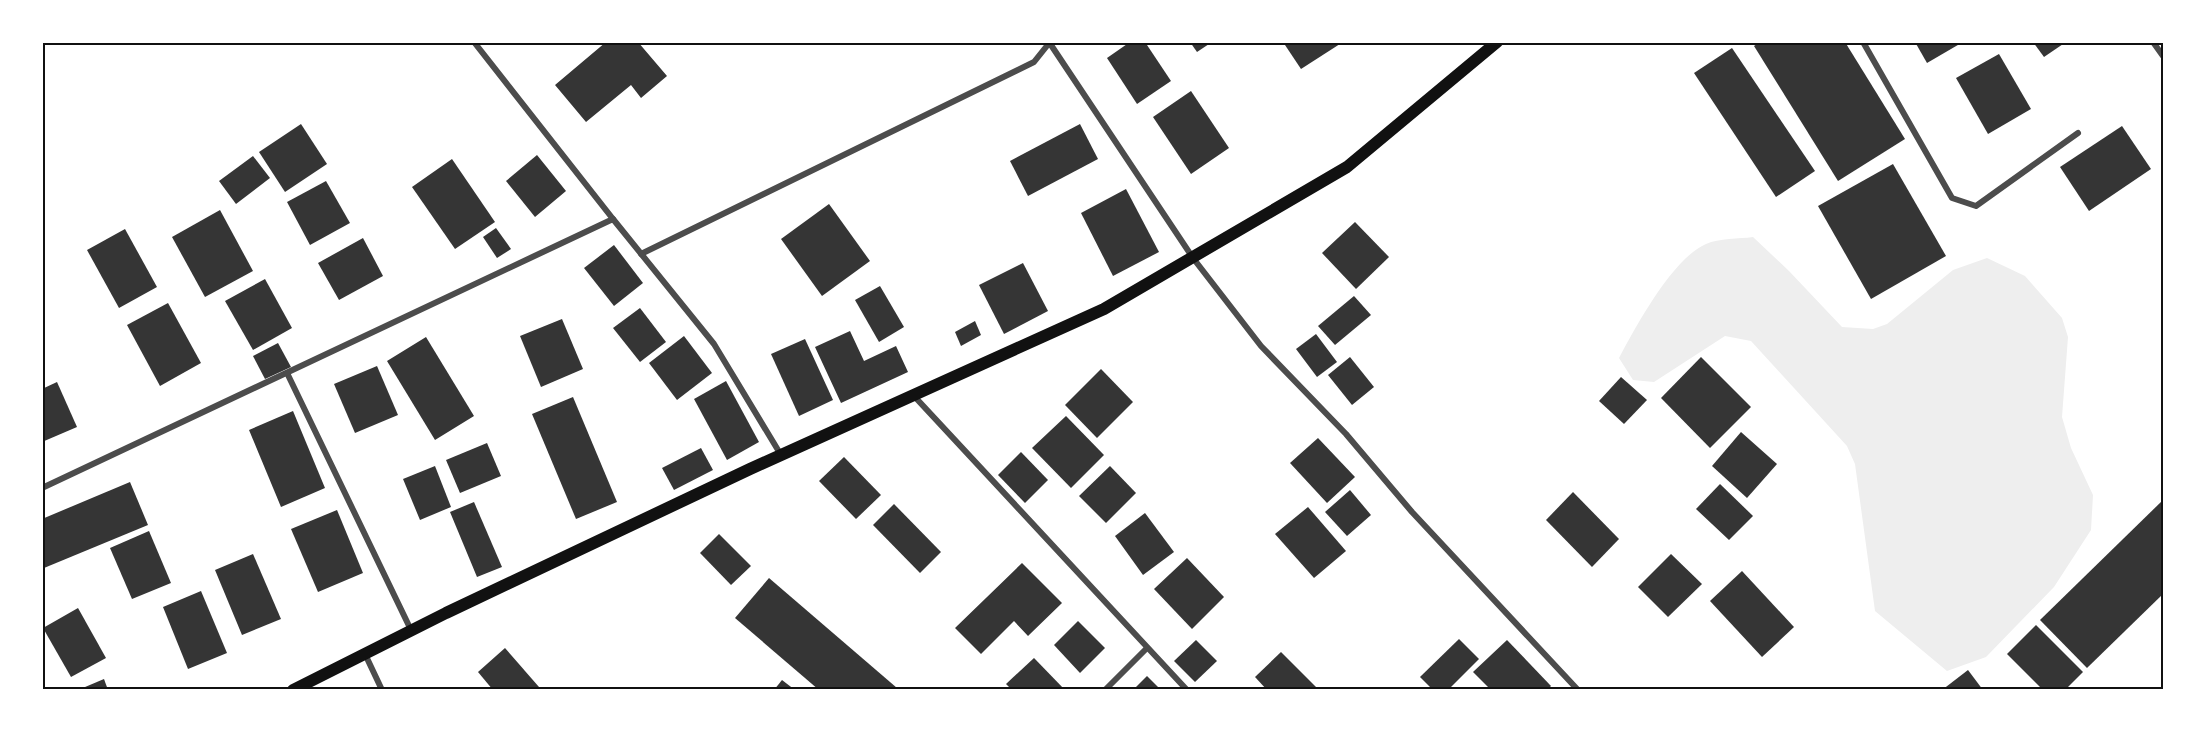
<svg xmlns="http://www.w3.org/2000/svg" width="2205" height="732" font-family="Overpass,sans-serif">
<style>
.green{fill:#eee}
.building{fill:#353535}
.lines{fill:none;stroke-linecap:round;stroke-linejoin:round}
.minor{stroke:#4c4c4c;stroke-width:6}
.secondary{stroke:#111;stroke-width:12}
.neatline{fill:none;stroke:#111;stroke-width:2}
</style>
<rect width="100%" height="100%" fill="#fff"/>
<path class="green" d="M 1753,237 L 1789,271 L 1842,327 L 1873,329 L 1887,324 L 1953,270 L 1987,258 L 2025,276 L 2062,318 L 2068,337 L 2062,417 L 2071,448 L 2093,495 L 2091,530 L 2054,587 L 1986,657 L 1947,671 L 1875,611 L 1855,464 L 1847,446 L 1751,341 L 1725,336 L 1654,382 L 1633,380 L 1619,358 C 1636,326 1673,258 1706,244 C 1719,238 1739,239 1753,237 Z"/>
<g class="building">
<polygon points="606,42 638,42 667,76 641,98 631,85 586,122 555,85"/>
<polygon points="1130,42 1145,42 1171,81 1137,104 1107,58"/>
<polygon points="1190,42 1212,42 1197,52"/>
<polygon points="1283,42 1343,42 1301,69"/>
<polygon points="1760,42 1845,42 1905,139 1838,181 1754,46"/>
<polygon points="1915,42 1963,42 1927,63"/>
<polygon points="2033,42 2066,42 2044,57"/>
<polygon points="1732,48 1815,171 1776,197 1694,73"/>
<polygon points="1999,54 2031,109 1988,134 1956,78"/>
<polygon points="1191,91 1229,148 1191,174 1153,117"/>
<polygon points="301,124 327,164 285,192 259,152"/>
<polygon points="1080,124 1098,159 1028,196 1010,161"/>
<polygon points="2122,126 2151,169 2089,211 2060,167"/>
<polygon points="537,155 566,191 535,217 506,181"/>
<polygon points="253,156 270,178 236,204 219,181"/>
<polygon points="452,159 495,222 455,249 412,187"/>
<polygon points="1893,164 1946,256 1871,299 1818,206"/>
<polygon points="326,181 350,223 310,245 287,202"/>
<polygon points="1126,189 1159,252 1113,276 1081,213"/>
<polygon points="829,204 870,261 822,296 781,239"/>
<polygon points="220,210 253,271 205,297 172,237"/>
<polygon points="1355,222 1389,257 1356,289 1322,253"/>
<polygon points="496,228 511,249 497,258 483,237"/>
<polygon points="125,229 157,287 119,308 87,250"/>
<polygon points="363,238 383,276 339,300 318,263"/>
<polygon points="614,245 643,283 614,306 584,268"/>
<polygon points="1023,263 1048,311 1004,334 979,285"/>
<polygon points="265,279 292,328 253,350 225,301"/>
<polygon points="880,286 904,327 879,342 855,300"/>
<polygon points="1354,296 1371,315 1335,345 1318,326"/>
<polygon points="168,303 201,363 160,386 127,325"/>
<polygon points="640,308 666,342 640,362 613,328"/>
<polygon points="562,319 583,369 541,387 520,336"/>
<polygon points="975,321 981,335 961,346 955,332"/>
<polygon points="850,331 864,361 896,346 908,372 841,403 815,347"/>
<polygon points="1316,334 1337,362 1317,377 1296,349"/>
<polygon points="684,336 712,373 677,400 649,363"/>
<polygon points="426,337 474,416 435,440 387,361"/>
<polygon points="805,339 833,400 799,416 771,354"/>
<polygon points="278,343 291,367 265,379 253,356"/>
<polygon points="1350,357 1374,387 1352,405 1328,375"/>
<polygon points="1701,357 1751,407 1710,448 1661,398"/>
<polygon points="377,366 398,415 355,433 334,384"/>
<polygon points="1101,369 1133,402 1097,438 1065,405"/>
<polygon points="1621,377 1647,400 1624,424 1599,401"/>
<polygon points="726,381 759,442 727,460 694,399"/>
<polygon points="57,382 77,427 42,442 42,389"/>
<polygon points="573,397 617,502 576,519 532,414"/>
<polygon points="293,411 325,488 281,507 249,430"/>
<polygon points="1066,416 1104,455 1071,488 1032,448"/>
<polygon points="1741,432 1777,464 1747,498 1712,466"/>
<polygon points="1318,438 1355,477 1327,503 1290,463"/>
<polygon points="487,443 501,476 460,493 446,460"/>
<polygon points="701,448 713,470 674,490 662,468"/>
<polygon points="1021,452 1048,480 1025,503 998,475"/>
<polygon points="844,457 881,495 856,519 819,481"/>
<polygon points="435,466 451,507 420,520 403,479"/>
<polygon points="1110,466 1136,493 1106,523 1079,496"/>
<polygon points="130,482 148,525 44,568 42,519"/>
<polygon points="1720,484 1753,516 1729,540 1696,509"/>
<polygon points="1350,490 1371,515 1347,536 1325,512"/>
<polygon points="1573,492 1619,539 1592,567 1546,520"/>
<polygon points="2163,500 2163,594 2087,668 2040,620"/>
<polygon points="474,502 502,567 477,577 450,512"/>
<polygon points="894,504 941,552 920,573 873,525"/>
<polygon points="1308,507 1346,551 1314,578 1275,534"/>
<polygon points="337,510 363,573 318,592 291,529"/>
<polygon points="1145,513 1174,552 1143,575 1115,536"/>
<polygon points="149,531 171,583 132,599 110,548"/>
<polygon points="719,534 751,566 731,585 700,553"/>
<polygon points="253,554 281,619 242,635 215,570"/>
<polygon points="1671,554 1702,584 1668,617 1638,587"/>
<polygon points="1187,558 1224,597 1192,629 1154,589"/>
<polygon points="1022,563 1062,603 1028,636 1014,621 981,654 955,628"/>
<polygon points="1742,571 1794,627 1762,657 1710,601"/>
<polygon points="769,578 897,688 896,690 819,690 735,618"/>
<polygon points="201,591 227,653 188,669 163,607"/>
<polygon points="78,608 106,658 71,677 43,628"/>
<polygon points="1078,621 1105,648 1080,673 1054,645"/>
<polygon points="2036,625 2083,672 2065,690 2043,690 2007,654"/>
<polygon points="1459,639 1479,659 1448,690 1433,690 1420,677"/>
<polygon points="1196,640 1217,661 1195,682 1174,661"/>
<polygon points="1507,640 1551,686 1547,690 1491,690 1473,672"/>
<polygon points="505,648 539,687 536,690 493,690 478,672"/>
<polygon points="1281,652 1316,687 1314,690 1267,690 1255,677"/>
<polygon points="1034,658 1065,690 1012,690 1006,684"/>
<polygon points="1968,670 1983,690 1942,690"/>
<polygon points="1147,676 1161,690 1133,690"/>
<polygon points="104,679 108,690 78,690"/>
<polygon points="782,680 795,690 774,690"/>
</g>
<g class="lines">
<g class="minor">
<polyline points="474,42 613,219"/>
<polyline points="1049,42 1193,258 1261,346 1346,434 1412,512 1578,690"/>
<polyline points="1863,42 1952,198 1976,206 2078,133"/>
<polyline points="2153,42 2163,56"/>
<polyline points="641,254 1034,62 1050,42"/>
<polyline points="288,375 411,630"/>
<polyline points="914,396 1187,690"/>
<polyline points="42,488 613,219 714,344 781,455"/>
<polyline points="365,654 382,690"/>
<polyline points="1105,690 1147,648"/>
</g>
<polyline class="secondary" points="293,690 446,613 750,469 1104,309 1347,167 1497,42"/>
</g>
<rect width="2205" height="732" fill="none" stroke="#ffffff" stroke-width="87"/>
<rect x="44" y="44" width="2118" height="644" class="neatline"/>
</svg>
